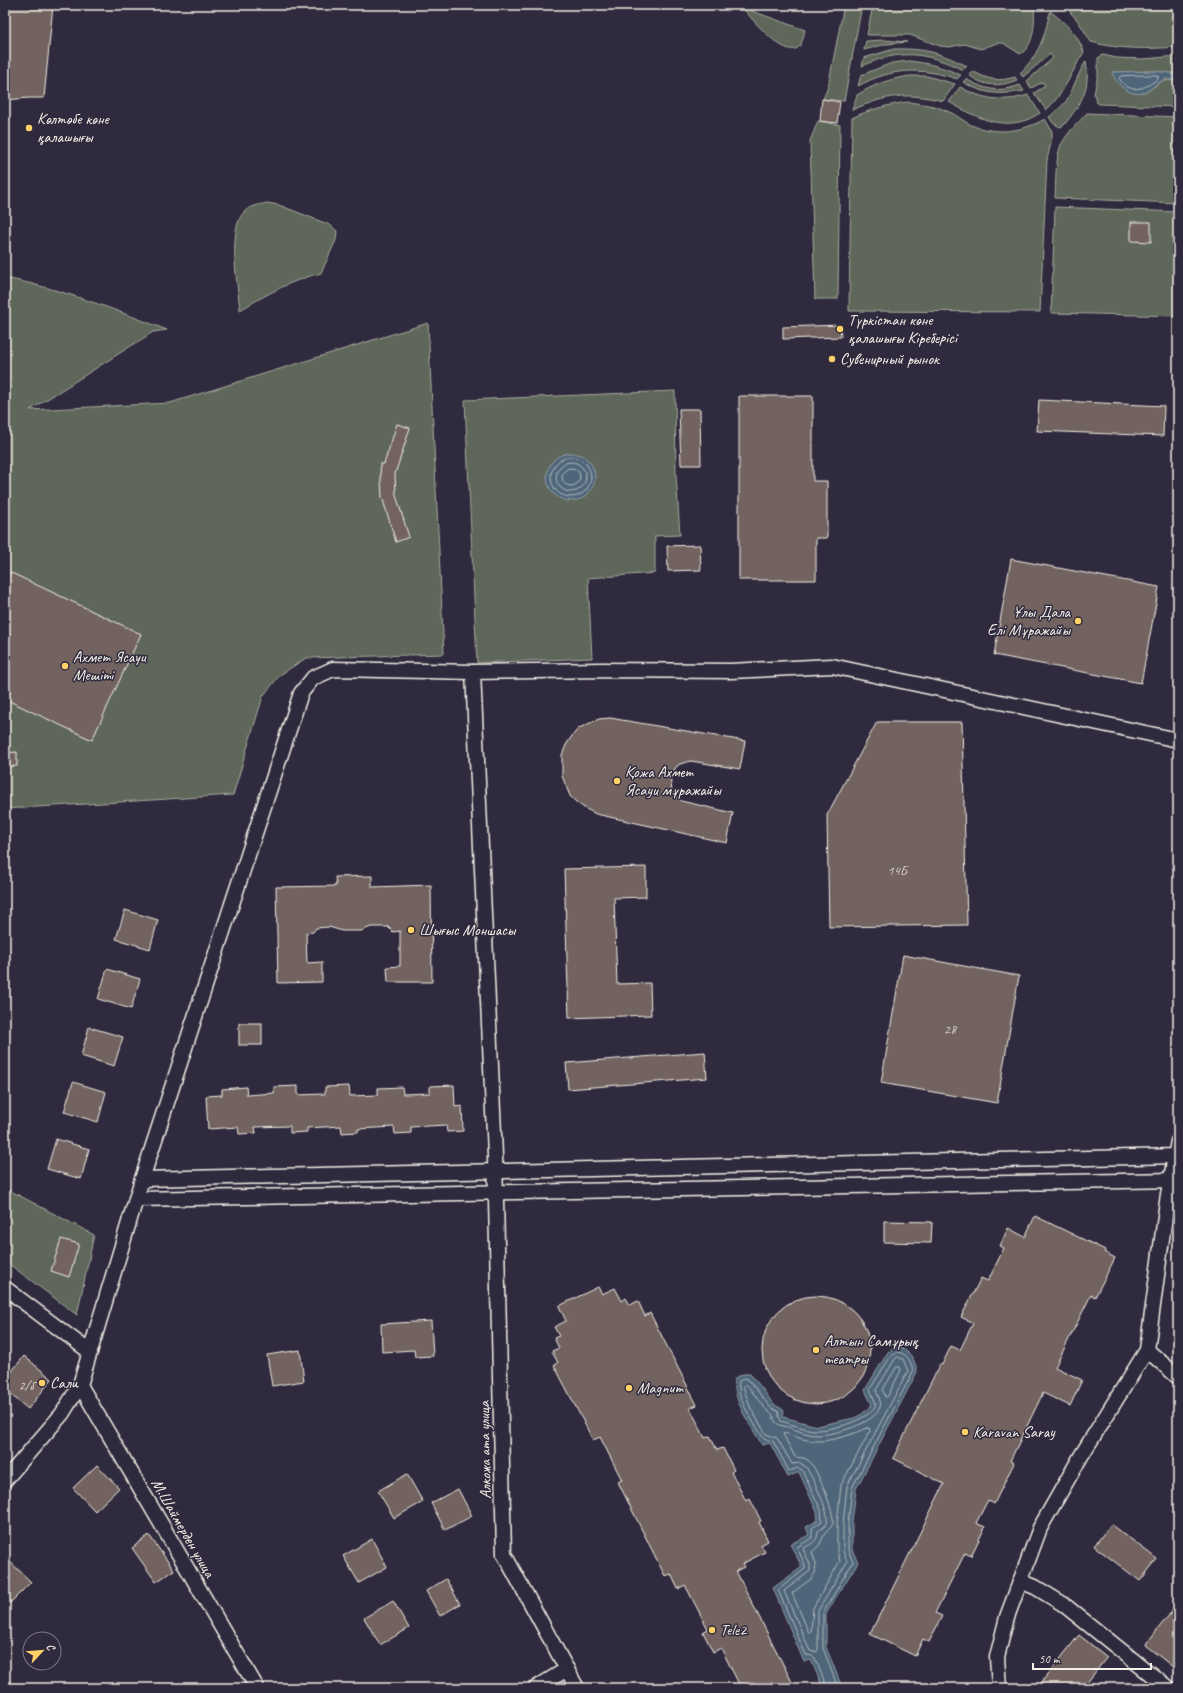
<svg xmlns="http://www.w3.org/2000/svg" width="1183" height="1693" font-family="Caveat,sans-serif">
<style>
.green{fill:#5e665a;stroke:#a9aca1}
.water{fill:#4f667a;stroke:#919ea6}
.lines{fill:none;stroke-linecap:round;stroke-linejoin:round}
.shore{stroke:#b2b9bc;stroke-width:1}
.building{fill:#726460;stroke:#f4f1e8}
.minor-casing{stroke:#f4f1e8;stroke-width:17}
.minor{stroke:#2f2a3d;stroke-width:14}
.poi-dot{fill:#ffd166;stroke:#2f2a3d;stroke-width:1.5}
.labels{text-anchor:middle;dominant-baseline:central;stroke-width:3;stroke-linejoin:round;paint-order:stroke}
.number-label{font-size:14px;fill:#d4cec6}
.poi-label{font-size:16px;fill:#f4f1e8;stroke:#2f2a3d;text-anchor:start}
.street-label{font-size:16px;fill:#f4f1e8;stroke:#2f2a3d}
</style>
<rect width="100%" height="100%" fill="#2f2a3d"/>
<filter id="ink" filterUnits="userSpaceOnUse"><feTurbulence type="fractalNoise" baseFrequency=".025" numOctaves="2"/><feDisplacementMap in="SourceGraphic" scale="8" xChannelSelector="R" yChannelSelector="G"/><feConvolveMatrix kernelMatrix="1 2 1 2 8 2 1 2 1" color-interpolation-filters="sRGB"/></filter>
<g filter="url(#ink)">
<g class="green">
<path d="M 740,5 L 754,5 L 752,11 L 805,30 C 804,34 803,40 801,44 C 789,66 748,14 740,5 Z"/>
<polygon points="844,5 862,5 844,101 823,99 828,87"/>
<path d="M 873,5 L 1034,5 C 1035,19 1035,47 1020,54 L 1003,43 L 997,43 L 981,49 L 965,44 L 949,47 L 940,46 L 910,35 L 867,35 Z"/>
<path d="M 1071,5 L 1178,5 L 1178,47 C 1149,49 1120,50 1091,42 L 1078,21 L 1070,12 Z"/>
<path d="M 1050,11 C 1065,23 1077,33 1084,52 C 1071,72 1064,95 1046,110 L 1034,93 L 1045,86 L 1043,82 L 1031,88 L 1027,81 L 1053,58 L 1050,54 L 1023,77 L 1020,73 C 1039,55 1045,36 1050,11 Z"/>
<polygon points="884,40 907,42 886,44 864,50 866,41"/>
<path d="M 894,49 C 924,48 941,53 967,66 L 963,70 C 927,52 899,49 862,66 L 864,58 Z"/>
<polygon points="1103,55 1117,58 1143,59 1178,56 1178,74 1155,71 1113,72 1148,91 1162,81 1178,80 1178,107 1099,104 1096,102 1094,94 1098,75 1098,58"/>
<path d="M 909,61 C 928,63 943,67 961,75 L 957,79 C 922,67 891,68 858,86 L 861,75 L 892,63 Z"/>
<path d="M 1086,61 C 1091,89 1081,104 1064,125 L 1060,127 L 1053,123 L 1049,117 C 1056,111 1065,105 1069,96 C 1075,84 1079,72 1086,61 Z"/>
<path d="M 973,71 C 987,80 999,82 1015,77 L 1017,80 C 1000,87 984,87 969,75 Z"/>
<path d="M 910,76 L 927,76 L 955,84 L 943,101 C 906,92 887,95 852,110 L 857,95 C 875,84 889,79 910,76 Z"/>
<path d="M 966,79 C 986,90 997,93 1020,85 L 1024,91 C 1000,95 985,95 963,82 Z"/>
<path d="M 960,87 C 982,99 1003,103 1028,95 L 1040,113 C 1008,134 979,119 949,102 Z"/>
<path d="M 908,102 C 922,104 935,105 947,111 C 956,114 963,121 971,125 C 996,135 1022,132 1045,119 L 1052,131 L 1052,138 L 1047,160 L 1040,312 L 849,311 L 852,118 C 870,109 888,105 908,102 Z"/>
<path d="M 1087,113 L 1178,117 L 1178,203 L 1055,198 C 1056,183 1055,159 1061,145 C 1067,133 1078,123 1087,113 Z"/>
<polygon points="818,121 840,125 838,299 815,299 810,141"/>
<path d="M 267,203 L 279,205 L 330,225 L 337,231 L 336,240 L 321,273 C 291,280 266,295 240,310 C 238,286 227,230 244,212 C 250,206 258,205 267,203 Z"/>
<polygon points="1055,207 1178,212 1178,316 1051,313"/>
<path d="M 5,278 C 59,288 116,310 167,330 L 153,332 L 30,410 L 170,403 L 428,323 L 444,654 L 306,658 L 280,675 L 263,696 L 233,795 L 5,809 Z"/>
<polygon points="675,391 676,474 680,535 655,536 655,573 588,578 592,658 477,663 465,400"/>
<polygon points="5,1185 7,1189 94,1235 77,1315 5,1261"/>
</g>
<g class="water">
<path d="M 1155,71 L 1178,74 L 1178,80 C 1173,79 1167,78 1162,81 C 1156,83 1152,89 1146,92 C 1131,98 1117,86 1112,72 Z"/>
<circle cx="571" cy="477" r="24"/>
<path d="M 896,1347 C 910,1350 915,1359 917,1372 L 856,1489 L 852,1523 L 852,1550 L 858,1562 L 826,1614 L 826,1647 L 842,1687 L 823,1688 L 811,1660 L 804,1662 L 773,1588 L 802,1567 L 790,1544 L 809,1535 L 806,1527 L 818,1520 L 817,1512 L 799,1472 L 788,1477 L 770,1443 L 762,1445 C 751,1425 732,1402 735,1378 L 743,1374 L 750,1374 L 761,1387 L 773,1404 L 784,1410 L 783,1417 L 817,1426 L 854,1418 L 862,1414 L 872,1405 L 865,1390 L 888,1352 Z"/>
</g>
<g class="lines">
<g class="shore">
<path d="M 1155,75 L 1158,76 L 1158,79 C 1145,88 1130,96 1119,78 L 1121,76 Z"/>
<circle cx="571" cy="477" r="20"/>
<circle cx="571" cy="477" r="15"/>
<circle cx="571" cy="477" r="9"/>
<path d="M 898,1357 L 903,1359 L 908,1371 L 847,1486 L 843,1524 L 843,1551 L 847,1562 L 818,1611 L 818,1650 L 816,1652 L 810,1651 L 784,1591 L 810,1571 L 810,1564 L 803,1549 C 811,1543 818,1543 818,1531 C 821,1529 825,1527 827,1523 C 830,1511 812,1477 806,1467 L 800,1463 L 792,1464 L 777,1438 L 766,1434 L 751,1409 L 743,1386 L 746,1384 C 755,1394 762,1408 773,1415 C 775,1425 779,1425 788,1427 C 797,1430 807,1435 817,1435 C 833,1435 875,1424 880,1407 C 882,1401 877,1395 876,1390 L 895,1359 Z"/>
<polygon points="897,1367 900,1367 901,1370 888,1396 885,1397 883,1390"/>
<path d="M 867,1428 L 869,1428 L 870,1431 L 841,1485 L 837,1524 L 837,1551 L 840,1561 L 813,1608 L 811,1631 L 809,1633 L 792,1593 L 811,1579 L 815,1573 L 816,1564 L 812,1552 C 821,1544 819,1546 824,1535 C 826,1531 831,1529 833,1523 C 835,1513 817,1468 809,1461 C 805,1457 800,1458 795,1457 L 783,1434 L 786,1433 C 795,1437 806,1441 816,1441 C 828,1442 856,1434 867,1428 Z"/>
<path d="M 827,1688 L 815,1658 L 812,1656 L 806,1655 L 778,1590 L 805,1569 L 805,1565 L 797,1547 L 812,1538 L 812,1528 L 822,1521 L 821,1510 L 802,1470 L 798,1468 L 789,1471 L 773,1441 L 764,1439 C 755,1424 736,1399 739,1381 L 744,1378 L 748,1379 L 770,1407 L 779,1412 L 779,1417 L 781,1421 C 792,1424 805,1430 817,1430 C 832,1430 871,1420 876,1404 L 870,1389 L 891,1356 L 898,1352 C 908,1354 912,1363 913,1372 L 852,1488 L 848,1523 L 848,1550 L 853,1562 L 823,1613 L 823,1648 L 838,1688"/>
</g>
</g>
<g class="building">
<polygon points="5,5 53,5 44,98 29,98 5,100"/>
<polygon points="822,99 840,102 837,123 820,121"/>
<polygon points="1131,222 1151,222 1151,242 1131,241"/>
<polygon points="840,325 841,337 783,339 783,327"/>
<polygon points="739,396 813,396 813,481 827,481 827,538 816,538 816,580 739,580"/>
<polygon points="1039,400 1164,406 1163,436 1037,431"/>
<polygon points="679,409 700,409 701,465 681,465"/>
<polygon points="397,424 410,428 395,474 396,495 409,537 396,542 382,497 380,464 384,464"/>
<polygon points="700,545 701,570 668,571 667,546"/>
<polygon points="1011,559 1159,587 1141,683 994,655"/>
<polygon points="5,570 141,634 92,740 5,699"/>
<polygon points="610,718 745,741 740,769 691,761 680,764 676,767 670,777 672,791 681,801 733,813 727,843 596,814 586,809 577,803 570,796 562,776 562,755 566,745 572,736 579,728 599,719"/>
<polygon points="877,722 962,722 967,925 829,927 827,815"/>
<polygon points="17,752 17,766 5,767 5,753"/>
<polygon points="646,867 646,897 614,898 617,984 650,983 651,1015 569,1018 564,869"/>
<polygon points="372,876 372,887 431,885 432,982 388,982 387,967 400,966 400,931 393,932 388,927 371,927 361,931 342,931 329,927 316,928 313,932 306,933 307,963 322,962 322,982 278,983 276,887 336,886 335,877"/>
<polygon points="125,910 158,920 150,949 116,939"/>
<polygon points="903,955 1019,976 997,1103 881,1083"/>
<polygon points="107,969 140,979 131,1009 98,999"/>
<rect x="239" y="1023" width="23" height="22"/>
<polygon points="89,1027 123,1037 114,1066 81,1056"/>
<polygon points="705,1052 707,1078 568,1089 566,1063"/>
<polygon points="73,1082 106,1092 98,1122 64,1112"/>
<polygon points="454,1085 455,1107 462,1106 463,1131 447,1132 446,1125 411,1127 411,1133 395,1134 394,1127 358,1129 358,1132 342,1133 341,1126 307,1128 307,1132 290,1133 290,1126 255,1127 256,1133 239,1134 238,1127 208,1129 206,1096 222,1095 222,1089 246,1087 247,1095 274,1093 274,1087 298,1086 298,1095 325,1094 325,1087 349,1086 350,1096 378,1095 378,1088 402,1087 403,1094 430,1093 430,1086"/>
<polygon points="56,1139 89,1149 81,1179 47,1169"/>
<polygon points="1035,1216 1105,1250 1104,1252 1115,1258 1095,1297 1091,1295 1055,1367 1082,1380 1070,1406 1043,1393 1010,1461 1014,1463 994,1504 988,1500 976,1523 985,1527 971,1556 965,1553 935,1613 942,1616 929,1642 923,1639 915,1656 870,1634 944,1484 893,1458 940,1364 942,1365 951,1346 960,1350 973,1323 961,1317 981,1278 988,1281 1004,1248 1000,1246 1008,1228 1025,1237"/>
<polygon points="884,1221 932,1222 931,1243 884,1242"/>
<polygon points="61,1239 79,1244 69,1277 51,1271"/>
<polygon points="598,1287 602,1294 615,1288 622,1301 626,1298 630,1305 638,1301 645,1316 650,1313 697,1405 690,1408 705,1438 710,1436 717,1450 723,1448 734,1470 731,1472 746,1501 750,1499 761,1521 759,1522 768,1541 761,1545 765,1552 742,1564 744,1567 736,1571 795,1688 741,1688 721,1648 713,1652 703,1632 708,1629 685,1585 678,1589 671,1574 665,1576 618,1482 622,1480 600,1437 593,1440 554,1365 558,1363 552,1351 559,1348 554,1338 559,1336 554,1327 566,1321 559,1306"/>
<circle cx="816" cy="1350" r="54"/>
<polygon points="431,1321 433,1356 415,1357 414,1350 382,1352 381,1324"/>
<polygon points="300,1350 304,1381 272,1386 267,1355"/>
<polygon points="24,1356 52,1379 28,1409 5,1390 5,1380"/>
<polygon points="97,1465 119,1488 95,1511 73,1488"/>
<polygon points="407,1474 423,1502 394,1518 378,1491"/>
<polygon points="458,1489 472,1516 445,1530 431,1503"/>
<polygon points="1111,1524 1157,1559 1140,1581 1094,1546"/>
<polygon points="149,1535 174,1570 156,1582 132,1548"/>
<polygon points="372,1539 387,1567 359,1583 343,1556"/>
<polygon points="5,1557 31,1582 5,1608"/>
<polygon points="446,1579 460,1604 440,1616 426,1591"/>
<polygon points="393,1601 409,1628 380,1645 364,1618"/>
<polygon points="1178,1604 1178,1661 1173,1667 1145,1645"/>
<polygon points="1079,1635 1107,1657 1083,1688 1037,1688"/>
</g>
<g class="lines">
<defs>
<g id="minor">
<polyline points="142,1179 1178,1156"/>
<polyline points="136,1199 1178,1180"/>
<polyline points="5,1288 90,1352"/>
<polyline points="1147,1350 1178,1377"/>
<polyline points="80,1385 257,1688"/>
<polyline points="5,1480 62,1414 80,1385 142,1179 301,693 313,678 333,669 473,672"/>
<polyline points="1020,1581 1035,1587 1063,1604 1168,1688"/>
<polyline points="536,1688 567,1669"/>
<polyline points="577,1688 504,1554 495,1155 473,672 601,670 731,671 832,666 1178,740"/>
<polyline points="999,1688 997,1657 1007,1617 1040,1528 1081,1456 1147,1350 1168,1194 1178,1141"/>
</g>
</defs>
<use href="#minor" class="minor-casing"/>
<use href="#minor" class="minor"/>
</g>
</g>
<g class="poi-dot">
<circle cx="29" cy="128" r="4"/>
<circle cx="840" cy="329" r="4"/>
<circle cx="832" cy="359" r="4"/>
<circle cx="1078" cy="621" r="4"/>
<circle cx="65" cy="666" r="4"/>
<circle cx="617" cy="781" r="4"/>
<circle cx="411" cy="930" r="4"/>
<circle cx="816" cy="1350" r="4"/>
<circle cx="42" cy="1383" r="4"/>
<circle cx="629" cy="1388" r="4"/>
<circle cx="965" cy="1432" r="4"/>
<circle cx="712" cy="1630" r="4"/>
</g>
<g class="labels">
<g class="number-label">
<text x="897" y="870">14Б</text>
<text x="950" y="1029">28</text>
<text x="26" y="1385">2/б</text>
</g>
<g class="poi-label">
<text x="37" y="119">Көлтөбе көне<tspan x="37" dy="18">қалашығы</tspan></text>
<text x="848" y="320">Түркістан көне<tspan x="848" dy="18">қалашығы Кіреберісі</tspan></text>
<text x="840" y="359">Сувенирный рынок</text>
<text x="1070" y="612" text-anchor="end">Ұлы Дала<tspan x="1070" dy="18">Елі Мұражайы</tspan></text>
<text x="73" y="657">Ахмет Ясауи<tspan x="73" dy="18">Мешіті</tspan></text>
<text x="625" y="772">Қожа Ахмет<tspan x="625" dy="18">Ясауи мұражайы</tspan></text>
<text x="419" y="930">Шығыс Моншасы</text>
<text x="824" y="1341">Алтын Самұрық<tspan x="824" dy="18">театры</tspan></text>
<text x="50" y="1383">Сали</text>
<text x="637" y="1388">Magnum</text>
<text x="973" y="1432">Karavan Saray</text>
<text x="720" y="1630">Tele2</text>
</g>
<g class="street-label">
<text transform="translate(485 1450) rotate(-91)">Алкожа ата улица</text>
<text transform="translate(183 1528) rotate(60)">М.Шаймерден улица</text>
</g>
</g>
<rect width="1183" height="1693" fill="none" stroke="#2f2a3d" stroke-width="20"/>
<rect x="10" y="10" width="1163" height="1673" fill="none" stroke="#f4f1e8" stroke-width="1.5" filter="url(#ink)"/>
<g transform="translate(42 1651) rotate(64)"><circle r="19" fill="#2f2a3d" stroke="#7e7a81"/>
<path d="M0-3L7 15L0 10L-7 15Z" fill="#ffd166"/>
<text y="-6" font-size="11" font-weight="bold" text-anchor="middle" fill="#f4f1e8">С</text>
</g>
<path d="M1033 1663v6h118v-6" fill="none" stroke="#f4f1e8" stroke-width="2"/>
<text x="1039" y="1663" font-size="12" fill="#f4f1e8" stroke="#2f2a3d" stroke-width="3" paint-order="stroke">50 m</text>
</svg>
